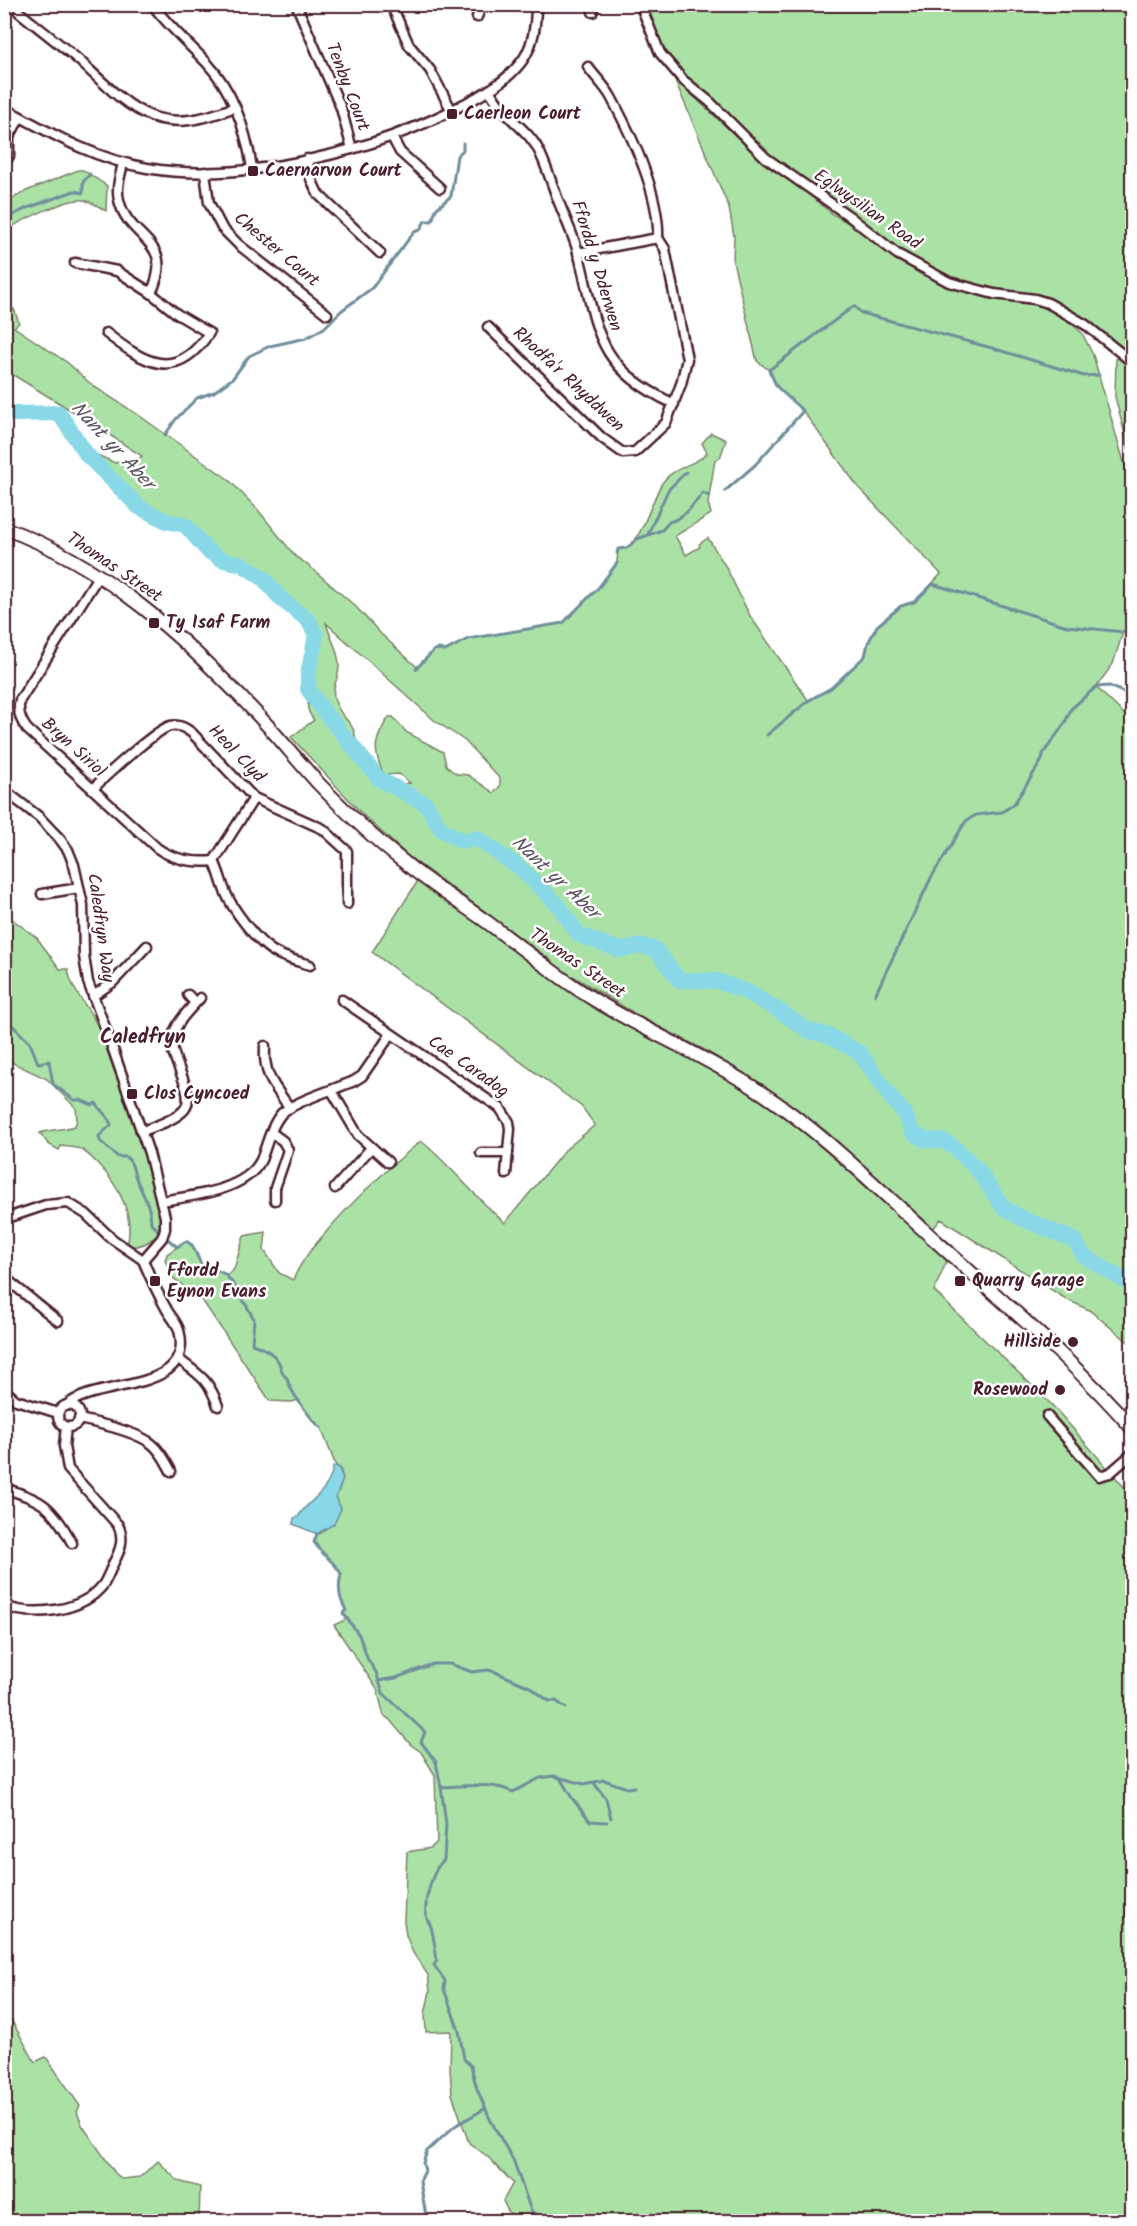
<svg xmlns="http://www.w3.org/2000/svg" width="1137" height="2226" font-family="Kalam,sans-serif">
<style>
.green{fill:#aae2a6;stroke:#7a8068;stroke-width:1.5;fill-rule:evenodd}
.water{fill:#89d8e7;stroke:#708e9c;stroke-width:1.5}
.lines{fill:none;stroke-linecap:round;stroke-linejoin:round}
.stream{stroke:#708e9c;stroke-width:3}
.river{stroke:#89d8e7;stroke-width:16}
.street-casing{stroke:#4a1f2b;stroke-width:13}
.secondary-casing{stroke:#4a1f2b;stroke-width:16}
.street{stroke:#fff;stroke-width:8}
.secondary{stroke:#fff;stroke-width:12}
.poi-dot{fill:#4a1f2b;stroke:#fff;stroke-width:2}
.labels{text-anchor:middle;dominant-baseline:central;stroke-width:5;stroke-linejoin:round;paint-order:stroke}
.street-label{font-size:18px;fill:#4a1f2b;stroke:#fff}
.poi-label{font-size:18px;font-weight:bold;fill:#4a1f2b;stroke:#fff;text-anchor:start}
.water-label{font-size:20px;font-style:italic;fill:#5d5663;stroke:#fff}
.neighbourhood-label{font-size:20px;font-weight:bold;fill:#4a1f2b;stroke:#fff}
</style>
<rect width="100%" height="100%" fill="#fff"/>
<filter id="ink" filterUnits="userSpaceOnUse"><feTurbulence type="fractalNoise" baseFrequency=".0167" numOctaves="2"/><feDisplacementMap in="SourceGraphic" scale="12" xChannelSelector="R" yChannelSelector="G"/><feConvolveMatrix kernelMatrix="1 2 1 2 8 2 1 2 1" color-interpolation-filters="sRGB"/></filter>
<g filter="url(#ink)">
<g class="green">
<polygon points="643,5 1132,5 1132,357 1105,335 1072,312 1042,297 980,287 953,280 935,270 898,248 774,159 673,64 652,28"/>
<path d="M 674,78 L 769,167 L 805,191 L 832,214 L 845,221 L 920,274 L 949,286 L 984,296 L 1023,300 L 1048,307 L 1062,315 L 1082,333 L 1093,355 L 1132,490 L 1132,629 L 1123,632 L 1113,664 L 1096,687 L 1132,722 L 1132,1345 L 1089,1310 L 1066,1299 L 941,1219 L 933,1229 L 953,1246 L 934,1291 L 1053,1406 L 1132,1496 L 1132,2221 L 524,2222 L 509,2213 L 503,2201 L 513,2183 L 487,2156 L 469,2143 L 452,2094 L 450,2070 L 451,2031 L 426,2032 L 425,2014 L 430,1991 L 428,1975 L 413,1953 L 406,1935 L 404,1921 L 407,1852 L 431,1848 L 437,1842 L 435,1775 L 421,1752 L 411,1745 L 389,1719 L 384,1716 L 377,1689 L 334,1625 L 347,1619 L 343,1613 L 346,1610 C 339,1599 338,1586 341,1574 C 337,1564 322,1555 314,1542 L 317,1534 L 321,1533 L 341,1509 L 336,1497 L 343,1479 L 340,1468 L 336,1466 L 321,1428 L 312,1420 L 299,1400 L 291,1402 L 270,1401 L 202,1300 L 173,1278 L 165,1260 L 167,1254 L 186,1241 L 192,1245 L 204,1270 L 216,1270 L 227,1276 L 234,1269 L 244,1236 L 266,1232 L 264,1250 L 279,1273 L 293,1280 C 301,1261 313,1247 327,1231 C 356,1197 387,1169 421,1141 C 451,1165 475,1198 505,1223 L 565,1150 L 595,1125 L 582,1107 L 372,952 L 423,873 L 551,960 L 408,856 L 363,815 L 291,737 L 314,720 C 306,710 306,705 312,694 L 308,689 L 308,674 L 316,635 L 308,620 L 282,600 L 263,578 L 242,564 L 223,560 L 208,551 L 185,525 L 166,521 L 139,507 L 87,455 L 82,448 L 115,463 L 125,460 L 134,463 L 142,456 L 82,417 L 5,370 L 4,308 L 14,309 L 19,323 L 14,327 L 68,363 L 93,386 L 137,414 L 228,479 L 258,510 L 295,556 L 308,565 L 355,606 L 382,635 L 417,667 L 434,650 L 439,649 L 445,651 L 468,639 L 563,623 L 599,587 L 617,563 L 618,549 C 618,549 627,548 627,547 C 641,541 652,500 661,485 C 672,466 698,465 707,453 L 702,443 L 711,433 L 726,440 L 720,458 L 715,460 L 708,503 L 711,514 L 675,536 L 686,555 L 700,547 L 699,544 L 708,538 L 726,567 L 750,616 L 808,700 L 831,688 L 865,656 L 868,643 L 877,626 L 901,606 L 915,602 L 941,574 L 858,487 L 803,411 L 777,387 L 769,370 L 757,361 L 733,261 L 734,236 L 729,208 ZM 326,623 L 434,720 L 465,741 L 500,779 L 500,786 L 494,793 L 468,775 L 457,774 L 451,770 L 446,765 L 443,752 L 406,732 L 393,717 L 389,717 C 374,740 372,750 384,775 L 399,774 L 410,783 C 378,789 374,774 356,751 C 358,720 343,724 335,701 C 330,688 340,677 339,664 C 338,649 330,637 326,623 ZM 573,976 L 642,1018 L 703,1049 L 757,1081 L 826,1131 L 930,1225 L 809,1121 L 618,1007 Z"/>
<path d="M 78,170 L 83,170 L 107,186 L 106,211 C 100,207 91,202 84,200 C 69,197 17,222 5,232 L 5,203 L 24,192 Z"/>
<polygon points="1119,356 1132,365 1132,461 1115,397 1116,359"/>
<path d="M 4,913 L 37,938 L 60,969 L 68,969 C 71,991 88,1005 97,1025 C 105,1042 110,1060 117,1077 C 132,1113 143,1148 152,1186 C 155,1197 160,1211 160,1222 C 159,1240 142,1248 127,1246 C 135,1215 119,1186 98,1164 C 93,1159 87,1152 80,1149 C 74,1147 67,1147 61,1146 L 59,1150 L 48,1144 L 40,1133 C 52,1129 63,1130 75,1126 L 77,1120 L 76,1108 L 47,1079 L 13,1063 L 5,1053 Z"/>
<polygon points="4,2007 35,2062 46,2057 80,2106 77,2112 82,2125 115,2173 122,2179 140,2177 158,2161 178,2181 200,2187 199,2221 5,2221"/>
</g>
<path class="water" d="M 336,1466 L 339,1468 L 343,1479 L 336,1497 L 341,1509 L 334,1524 L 317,1534 L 293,1524 L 294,1518 L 298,1517 C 310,1498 329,1493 333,1467 Z"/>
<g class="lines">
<g class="stream">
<polyline points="4,220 25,209 74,191 83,193 83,182 90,174"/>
<polyline points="165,435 176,419 197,398 214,392 233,378 249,356 270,346 306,338 324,328 341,311 372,288 414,232 420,230 425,221 432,221 436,209 451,196 457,156 463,150 463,143"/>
<polyline points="725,491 755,465 803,411 777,387 769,370 854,306 861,313 992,348 1084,376 1099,375"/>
<polyline points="648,534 668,490 686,472"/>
<polyline points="617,553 618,549 627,548 637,539 662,530 669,522 675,520 687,512 703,493 709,496"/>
<polyline points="416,669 434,650 439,649 445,651 468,639 563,623 599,587 617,563"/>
<polyline points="767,735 808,701 831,688 865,656 868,643 877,626 901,606 914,602 933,584 1067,626 1123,632 1132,629"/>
<polyline points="875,995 931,878 966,821 976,815 1002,812 1014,804 1042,760 1043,754 1065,723 1071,709 1096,687 1109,686 1132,696"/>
<path d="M 4,1017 L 30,1043 L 38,1063 L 49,1061 L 53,1084 L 74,1100 L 81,1100 L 92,1105 L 96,1103 C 100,1111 109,1116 111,1125 L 99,1136 L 100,1141 L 118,1157 L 126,1157 C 134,1164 132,1169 136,1178 C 142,1194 151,1205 151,1223 L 158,1230"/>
<path d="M 169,1240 L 177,1247 L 186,1241 L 192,1245 L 204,1270 L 216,1270 L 225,1274 L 237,1289 L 254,1319 L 252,1344 C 262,1347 272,1351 278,1361 C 282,1367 280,1373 287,1378 C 289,1391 311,1419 321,1428"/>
<path d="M 317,1534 L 314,1542 C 322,1555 337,1564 341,1574 C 338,1586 339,1599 346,1610 L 343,1613 L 359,1635 L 368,1660 L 376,1672 L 383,1693 L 425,1732 L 421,1742 L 436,1762 L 441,1787 L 446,1824 L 444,1860 C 434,1866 424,1900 426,1913 C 426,1918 429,1922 431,1927 C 434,1937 435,1949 437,1960 L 434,1965 L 445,1981 L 444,1989 L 459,2031 L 464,2059 L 471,2066 L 477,2089 L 490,2119 L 514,2162 L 531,2211 L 535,2213 L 537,2222"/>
<polyline points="378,1681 396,1678 433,1664 450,1664 472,1672 487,1670 493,1671 530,1687 549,1701 556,1701 566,1708"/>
<polyline points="560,1778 572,1798 590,1821 607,1822"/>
<polyline points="594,1783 606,1799 611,1818"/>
<path d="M 441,1787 C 466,1786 491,1782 513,1792 L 540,1778 L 554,1776 L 584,1784 L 604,1780 L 627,1788 L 634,1787"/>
<polyline points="427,2222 420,2181 425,2171 423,2163 427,2151 455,2126 486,2108"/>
</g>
<polyline class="river" points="4,411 15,414 59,413 87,455 139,507 166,521 185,525 208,551 223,560 242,564 263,578 282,600 308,620 316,635 308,674 308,689 323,710 379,779 426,804 441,829 462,841 476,838 519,867 558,905 579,935 620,950 642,946 656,950 679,980 717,981 747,992 778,1010 807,1030 829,1036 860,1053 891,1098 904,1113 913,1133 926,1140 943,1141 954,1147 977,1169 1003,1207 1021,1218 1074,1240 1084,1256 1132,1285"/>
<defs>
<g id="street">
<path d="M 152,4 C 168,26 188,43 207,63 C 234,92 246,130 252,168"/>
<polyline points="296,4 341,108 352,149"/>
<polyline points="391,4 409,45 430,70 452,111"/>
<polyline points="591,4 593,12"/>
<polyline points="640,4 660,53 683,80 710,102 766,158 849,216 897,254 949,282 994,294 1035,299 1048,303 1086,325 1132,362"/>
<path d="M 19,12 C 40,29 61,45 81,62 C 136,114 158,138 235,107"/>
<polyline points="477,17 482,4"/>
<path d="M 588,67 C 595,77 605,86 611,97 C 632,136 660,194 658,238"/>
<path d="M 489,90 C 495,99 500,108 508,115 C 520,128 533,137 540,153 C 547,168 552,184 558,200 C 565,218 574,237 579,255 C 598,332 595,366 674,404"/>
<path d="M 4,108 C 50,133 94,159 147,168 C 241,185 380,150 464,104 C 486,93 507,81 522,61 C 534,45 536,24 536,4"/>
<polyline points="392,137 400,152 440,188"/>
<polyline points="307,159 311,179 318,194 380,253"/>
<polyline points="4,164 9,156 9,137 20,117"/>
<polyline points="205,172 209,203 222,228 239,245 327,314"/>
<polyline points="75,263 117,271 151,293"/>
<polyline points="488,327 602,438 623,453 635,452 666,423 681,384 687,359 665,249 658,238 578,253"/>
<path d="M 106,333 C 144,363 176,383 209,333 L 177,314 L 151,293 C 177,239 128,241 119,200 C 116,188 120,176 123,164"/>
<path d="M 99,575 L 20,700 C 17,711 20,720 27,729 L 157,848 C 174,860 193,863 214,861"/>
<path d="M 93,789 C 105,776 156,730 170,726 C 178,724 186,728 192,733 L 254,798 L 323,829 L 347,851 L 347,904"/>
<polyline points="4,790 39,817 59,838 68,850 74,865 83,905 84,956 88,982 109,1038 149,1153 165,1217 165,1229 162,1238 143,1260"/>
<path d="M 214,861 C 219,871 221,881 225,891 C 232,909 256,940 271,950 C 283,958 297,961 310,965"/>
<polyline points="214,861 254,798"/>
<polyline points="42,894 79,888"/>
<polyline points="188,995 195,1003"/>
<polyline points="93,996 112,983 147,946"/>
<polyline points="342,1000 500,1108 509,1122 510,1129 506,1174"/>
<path d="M 265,1046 C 263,1075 274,1086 290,1108"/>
<polyline points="332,1091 358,1135 388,1162"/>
<path d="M 141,1132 C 154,1126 173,1121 183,1111 C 199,1096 169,1059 172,1040 C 175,1023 189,1010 200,998"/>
<polyline points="272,1133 283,1141 288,1150 275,1188 275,1200"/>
<polyline points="481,1153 508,1153"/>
<polyline points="335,1188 371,1148"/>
<path d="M 161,1201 C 192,1196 246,1191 261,1160 C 267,1145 271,1125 282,1113 C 295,1101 336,1089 354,1081 L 362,1076 L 391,1034"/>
<polyline points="4,1219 46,1205 68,1203 86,1214 111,1238 143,1260"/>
<polyline points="4,1277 58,1321"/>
<path d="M 177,1358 C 198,1374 209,1379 218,1406"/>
<polyline points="4,1390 16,1400 58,1413"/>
<circle cx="69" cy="1416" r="11"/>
<path d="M 66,1406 C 96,1378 196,1395 179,1330 C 177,1323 171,1317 167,1310 C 158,1294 150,1277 143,1260"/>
<polyline points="1047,1416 1099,1476 1110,1473 1132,1454"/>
<path d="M 79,1419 C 98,1423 137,1432 152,1444 C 161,1451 166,1462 171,1471"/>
<path d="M 4,1488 C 43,1501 52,1505 72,1543"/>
<path d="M 4,1606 C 34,1617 82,1612 103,1585 C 107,1579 110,1571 113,1564 C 120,1551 125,1539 118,1525 L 68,1469 L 64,1446 L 66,1427"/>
</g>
<path id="secondary" d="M 4,528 C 104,564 184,637 255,712 C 277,735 297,760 318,783 C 345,811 373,838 404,862 C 430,884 459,902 487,922 C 522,948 556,976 593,999 C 647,1032 706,1056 759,1091 C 825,1134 879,1190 937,1242 C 1004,1303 1073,1360 1132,1428"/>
</defs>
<use href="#street" class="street-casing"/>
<use href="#secondary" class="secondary-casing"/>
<use href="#street" class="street"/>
<use href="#secondary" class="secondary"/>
</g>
</g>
<g class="poi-dot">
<rect x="446" y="108" width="12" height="12" rx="3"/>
<rect x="247" y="165" width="12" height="12" rx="3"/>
<rect x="148" y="617" width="12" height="12" rx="3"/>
<rect x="126" y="1088" width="12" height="12" rx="3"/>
<rect x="149" y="1275" width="12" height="12" rx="3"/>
<rect x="954" y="1275" width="12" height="12" rx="3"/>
<circle cx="1073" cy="1342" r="6"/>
<circle cx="1060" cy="1390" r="6"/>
</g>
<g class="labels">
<g class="street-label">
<text transform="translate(347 87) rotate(69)">Tenby Court</text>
<text transform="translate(867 210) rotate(35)">Eglwysilian Road</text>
<text transform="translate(276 250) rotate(40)">Chester Court</text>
<text transform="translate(596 266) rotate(73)">Ffordd y Dderwen</text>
<text transform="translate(568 380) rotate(43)">Rhodfa'r Rhyddwen</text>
<text transform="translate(114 568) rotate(34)">Thomas Street</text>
<text transform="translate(73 748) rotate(42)">Bryn Siriol</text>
<text transform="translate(236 754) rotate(46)">Heol Clyd</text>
<text transform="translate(100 928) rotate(82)">Caledfryn Way</text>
<text transform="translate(577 964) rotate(34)">Thomas Street</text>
<text transform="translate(468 1067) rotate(35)">Cae Caradog</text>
</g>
<g class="poi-label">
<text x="464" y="114">Caerleon Court</text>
<text x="265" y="171">Caernarvon Court</text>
<text x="166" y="623">Ty Isaf Farm</text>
<text x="144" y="1094">Clos Cyncoed</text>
<text x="167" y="1271">Ffordd<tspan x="167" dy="21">Eynon Evans</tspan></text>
<text x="972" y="1281">Quarry Garage</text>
<text x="1061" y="1342" text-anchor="end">Hillside</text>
<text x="1048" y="1390" text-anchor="end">Rosewood</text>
</g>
<g class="water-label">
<text transform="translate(112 446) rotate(47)">Nant yr Aber</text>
<text transform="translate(555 878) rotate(43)">Nant yr Aber</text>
</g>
<g class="neighbourhood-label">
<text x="143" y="1038">Caledfryn</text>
</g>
</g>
<rect width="1137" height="2226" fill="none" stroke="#fff" stroke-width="24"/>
<rect x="12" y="12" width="1113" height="2202" fill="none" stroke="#4a1f2b" stroke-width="2" filter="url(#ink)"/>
</svg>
